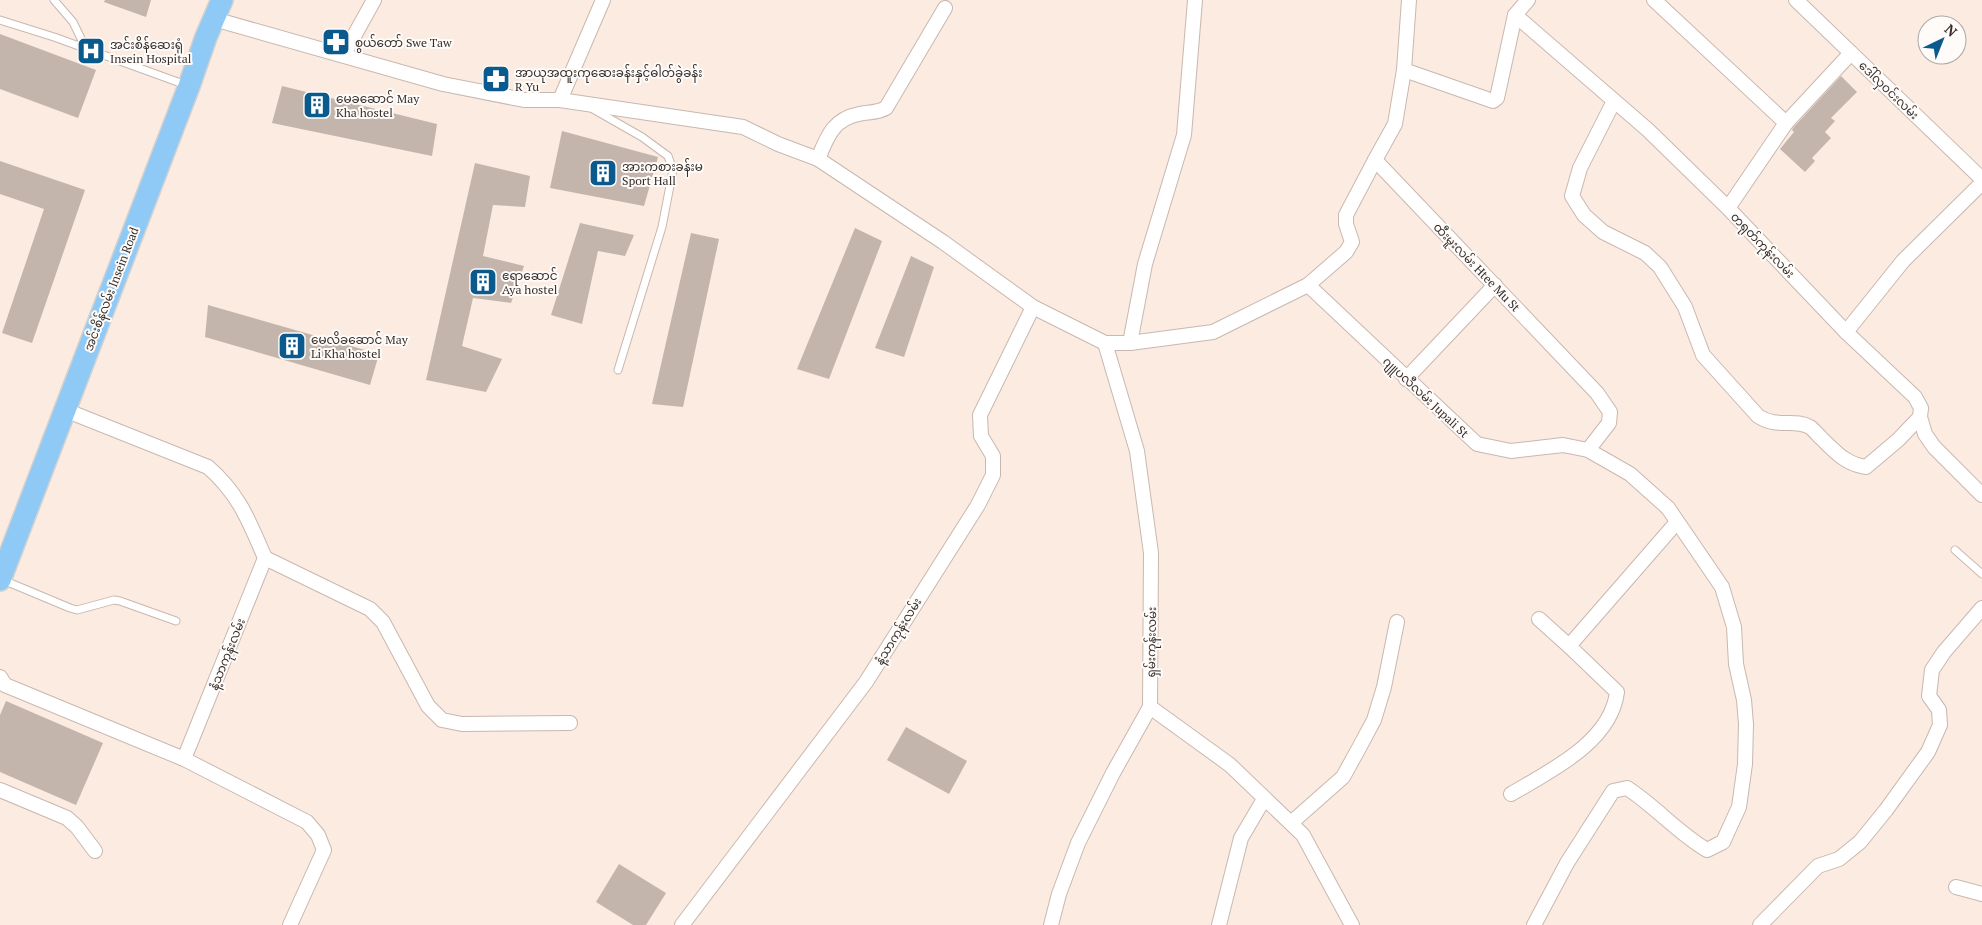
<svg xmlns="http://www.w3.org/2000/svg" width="1982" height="925" font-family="'PT Serif','Noto Sans Myanmar',serif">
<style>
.building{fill:#c4b5ac}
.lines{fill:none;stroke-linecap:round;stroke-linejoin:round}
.service-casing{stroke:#c8b8af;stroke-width:9}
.minor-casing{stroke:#c8b8af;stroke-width:16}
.primary-casing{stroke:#d2d1d0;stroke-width:24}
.service{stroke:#fff;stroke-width:7}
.minor{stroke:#fff;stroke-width:14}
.primary{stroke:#8fcaf6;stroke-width:21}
.labels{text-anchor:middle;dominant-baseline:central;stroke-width:4;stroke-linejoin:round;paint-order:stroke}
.poi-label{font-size:12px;fill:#342e2b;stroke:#fefbf9;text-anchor:start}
.street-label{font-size:12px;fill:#342e2b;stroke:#fefbf9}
</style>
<rect width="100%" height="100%" fill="#fbebe1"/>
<g class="building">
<polygon points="105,0 151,0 146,17 104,2"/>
<polygon points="0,34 96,70 78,118 0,89"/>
<polygon points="1841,76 1857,92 1831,118 1835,121 1825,132 1831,138 1812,158 1815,161 1805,172 1780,149 1794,132 1792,130 1793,128"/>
<polygon points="282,86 437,124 432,156 272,123"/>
<polygon points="562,131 658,157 644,206 550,188"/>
<polygon points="0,161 85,190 32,343 2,333 44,209 0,194"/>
<polygon points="475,163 530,176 525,207 493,205 483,256 524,266 511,303 473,298 462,346 502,359 486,392 426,380"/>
<polygon points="580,223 634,235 625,256 598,251 582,324 551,315"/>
<polygon points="855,228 882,241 829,379 797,369"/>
<polygon points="691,233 719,239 683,407 652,404"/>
<polygon points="911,256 934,267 904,357 875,348"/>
<polygon points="208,305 379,354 370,385 205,337"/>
<polygon points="6,701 103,743 76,805 0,772 0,715"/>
<polygon points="906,727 967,761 949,794 887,760"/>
<polygon points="619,864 666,893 646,925 633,925 596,902"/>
</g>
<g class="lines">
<defs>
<g id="service">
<polyline points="54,0 73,22 86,49"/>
<polyline points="0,20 54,37 186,85"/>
<polyline points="593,109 642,137 668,156 673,170 662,227 618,370"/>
<polyline points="1955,550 1982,574"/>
<polyline points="3,580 70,608 77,610 114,600 120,601 176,621"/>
</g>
<g id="minor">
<polyline points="1409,0 1404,70 1395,124 1375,160 1597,393 1610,412 1609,423 1588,450"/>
<polyline points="1654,0 1786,123 1728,208"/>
<polyline points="1796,0 1982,179"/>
<polyline points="1515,15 1648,130 1728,208 1846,332 1915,397 1921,408 1920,417 1925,434 1934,447 1982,495"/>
<polyline points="214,19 443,84 524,100 560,100 743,127 778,144 818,159 943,242 1033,307 1105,343 1130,343 1213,332 1308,285 1346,252 1352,242 1346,224 1346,215 1375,160"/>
<polyline points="344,54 374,0"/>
<polyline points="1404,70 1493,101 1497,98 1515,15 1528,0"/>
<polyline points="560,100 603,0"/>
<path d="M 1614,101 L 1580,168 L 1572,196 L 1584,215 L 1603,232 L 1645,253 L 1660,267 L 1685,307 L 1703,355 L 1758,416 C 1777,429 1794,418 1810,427 C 1814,430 1818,435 1821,438 C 1836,452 1845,464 1866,467 L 1898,440 L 1920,417"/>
<polyline points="1786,123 1851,53"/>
<path d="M 818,159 C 827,137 833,119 859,114 C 868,112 877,113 886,108 L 945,8"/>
<path d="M 1308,285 L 1477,444 L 1511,451 L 1563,445 L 1588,450 L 1630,474 L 1668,508 L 1722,587 L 1734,627 L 1736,664 L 1744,700 L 1746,724 L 1745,764 L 1739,807 L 1723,842 L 1707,850 C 1678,833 1655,806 1627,788 L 1613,791 L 1567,863 L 1534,925"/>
<polyline points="1846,332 1903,261 1982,183"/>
<polyline points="1130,343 1145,264 1184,135 1195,0"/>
<polyline points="1406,379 1495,285"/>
<path d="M 65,410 L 208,467 C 239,494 249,521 265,558 L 184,759"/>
<polyline points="265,558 370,609 383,622 428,706 442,720 462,724 570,723"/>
<polyline points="1539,619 1569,646"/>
<polyline points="0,677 5,685 184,759 307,822 318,835 324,850 290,925"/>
<polyline points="1150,707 1230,765 1303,835 1352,925"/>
<polyline points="0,790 67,818 77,827 95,851"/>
<path d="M 1511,794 C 1550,771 1611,742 1617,692 L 1569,646 L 1677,522"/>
<polyline points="1291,823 1343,777 1359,748 1374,720 1384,687 1397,622"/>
<polyline points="1956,887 1982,894"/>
<polyline points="682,925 866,682 978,505 993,475 993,456 981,436 980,415 1033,307"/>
<polyline points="1051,925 1059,894 1078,843 1113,773 1150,707 1151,553 1137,451 1105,343"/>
<polyline points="1219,925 1241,838 1264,799"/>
<polyline points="1760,925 1818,866 1839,859 1860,842 1886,810 1928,752 1940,725 1939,710 1929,696 1932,670 1944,652 1982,608"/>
</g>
<polyline id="primary" points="0,580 189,86 206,37 222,0"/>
</defs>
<use href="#service" class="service-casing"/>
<use href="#minor" class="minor-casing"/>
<use href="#primary" class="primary-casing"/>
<use href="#service" class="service"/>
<use href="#minor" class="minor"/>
<use href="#primary" class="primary"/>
</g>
<defs>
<symbol id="pharmacy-square" viewBox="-11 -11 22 22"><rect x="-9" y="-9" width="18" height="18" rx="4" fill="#0a5a8d" stroke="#fefbf9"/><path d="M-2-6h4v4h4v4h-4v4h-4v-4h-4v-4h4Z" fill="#fff"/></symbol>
<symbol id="hospital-square" viewBox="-11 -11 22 22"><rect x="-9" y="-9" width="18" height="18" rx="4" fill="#0a5a8d" stroke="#fefbf9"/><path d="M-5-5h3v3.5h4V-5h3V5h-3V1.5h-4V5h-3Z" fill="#fff"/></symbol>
<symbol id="building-square" viewBox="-11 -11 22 22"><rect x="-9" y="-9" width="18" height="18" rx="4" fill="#0a5a8d" stroke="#fefbf9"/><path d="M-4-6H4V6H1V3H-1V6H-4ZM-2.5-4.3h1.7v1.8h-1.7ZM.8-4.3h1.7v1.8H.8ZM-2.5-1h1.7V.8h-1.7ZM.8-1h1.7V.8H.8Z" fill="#fff"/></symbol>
</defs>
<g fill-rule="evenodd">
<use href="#pharmacy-square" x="320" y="26" width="32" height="32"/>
<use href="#hospital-square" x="75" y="35" width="32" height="32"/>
<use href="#pharmacy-square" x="480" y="63" width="32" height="32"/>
<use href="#building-square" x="301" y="89" width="32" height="32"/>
<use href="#building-square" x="587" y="157" width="32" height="32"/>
<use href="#building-square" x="467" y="266" width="32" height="32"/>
<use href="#building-square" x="276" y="330" width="32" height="32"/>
</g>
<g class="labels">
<g class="poi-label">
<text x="355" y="42">စွယ်တော် Swe Taw</text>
<text x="110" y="44">အင်းစိန်ဆေးရုံ<tspan x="110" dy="14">Insein Hospital</tspan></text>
<text x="515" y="72">အာယုအထူးကုဆေးခန်းနှင့်ဓါတ်ခွဲခန်း<tspan x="515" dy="14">R Yu</tspan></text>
<text x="336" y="98">မေခဆောင် May<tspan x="336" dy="14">Kha hostel</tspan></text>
<text x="622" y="166">အားကစားခန်းမ<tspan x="622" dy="14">Sport Hall</tspan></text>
<text x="502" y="275">ဧရာဆောင်<tspan x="502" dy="14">Aya hostel</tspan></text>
<text x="311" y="339">မေလိခဆောင် May<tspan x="311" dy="14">Li Kha hostel</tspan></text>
</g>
<g class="street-label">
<text transform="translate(1889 90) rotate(44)">ဒေါ်လှဝင်းလမ်း</text>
<text transform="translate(1763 245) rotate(46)">တရုတ်ကုန်းလမ်း</text>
<text transform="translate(1477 267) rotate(46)">ထီးမူးလမ်း Htee Mu St</text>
<text transform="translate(111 289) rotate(-69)">အင်းစိန်လမ်း Insein Road</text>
<text transform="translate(1426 397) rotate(43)">ဂျူပလီလမ်း Jupali St</text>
<text transform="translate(898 631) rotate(-58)">နံ့သာကုန်းလမ်း</text>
<text transform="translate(1151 642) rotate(-89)">ရှမ်းကုန်းလမ်း</text>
<text transform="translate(227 654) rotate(-68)">နံ့သာကုန်းလမ်း</text>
</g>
</g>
<g transform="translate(1942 40) rotate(43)"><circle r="24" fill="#fefbf9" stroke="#ada9a7"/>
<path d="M0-4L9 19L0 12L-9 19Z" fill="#0a5a8d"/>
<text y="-8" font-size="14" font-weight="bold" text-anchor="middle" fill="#342e2b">N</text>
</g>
</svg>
